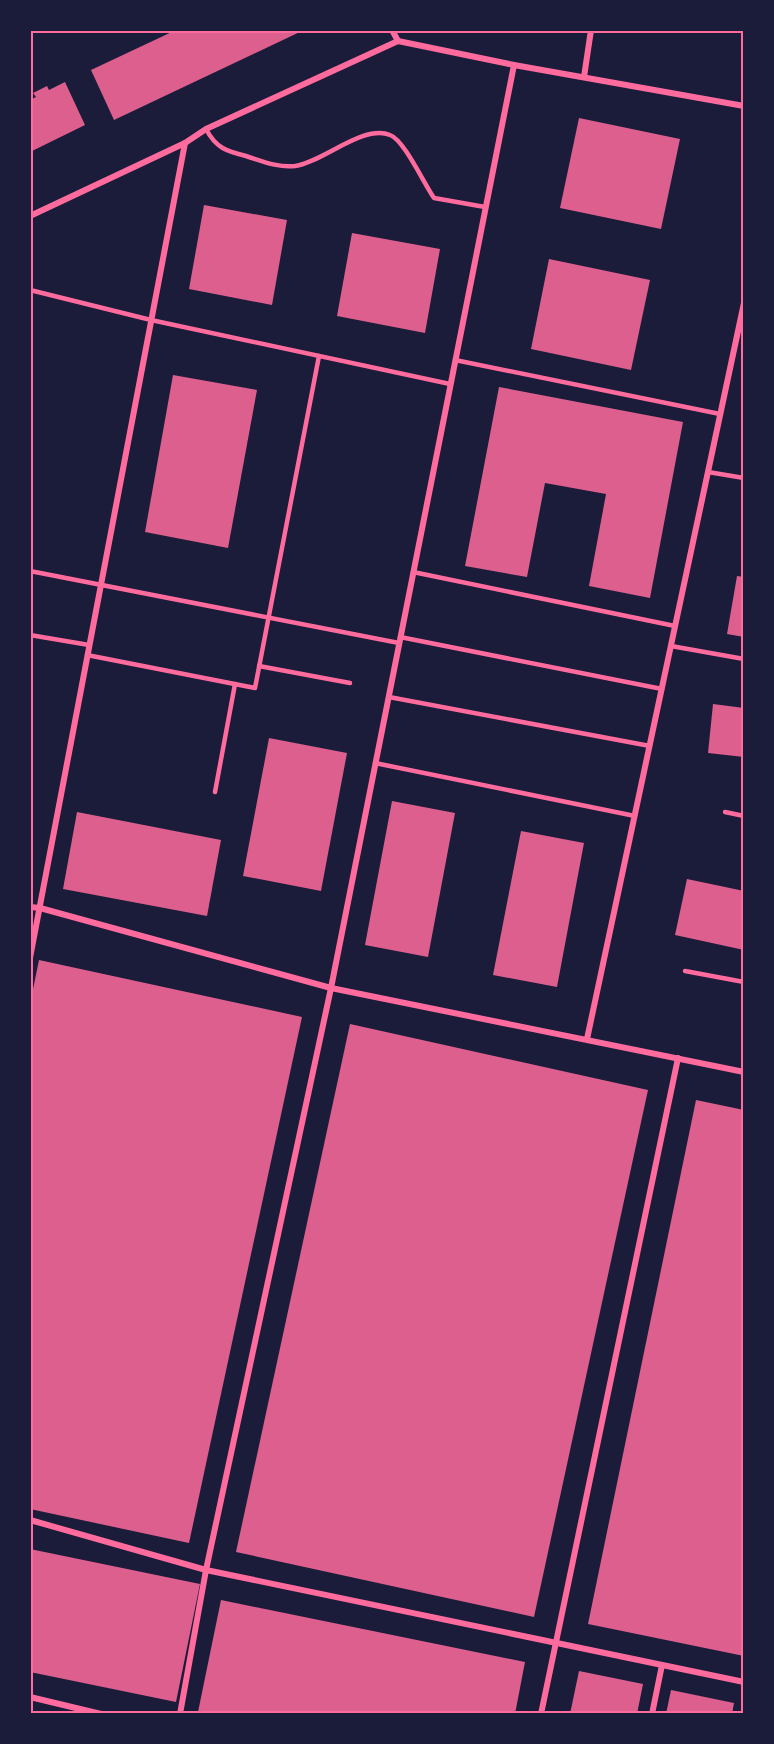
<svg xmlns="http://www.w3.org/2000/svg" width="774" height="1744" font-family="Raleway,sans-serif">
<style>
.building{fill:#dd5f8e}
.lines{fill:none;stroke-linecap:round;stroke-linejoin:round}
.service{stroke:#ff6b9d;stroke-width:4.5}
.minor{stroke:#ff6b9d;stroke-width:6}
.neatline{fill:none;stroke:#ff6b9d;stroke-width:2}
</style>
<rect width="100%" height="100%" fill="#1b1b3a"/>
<g class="building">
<polygon points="176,30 304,30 114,120 91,70"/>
<polygon points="65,82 85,125 30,152 30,100 36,97 33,93 47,86 49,90"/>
<polygon points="579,118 680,139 661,229 560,208"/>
<polygon points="204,205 287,220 272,305 189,289"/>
<polygon points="352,233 440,249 425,333 337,316"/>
<polygon points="549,259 650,280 631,370 531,349"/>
<polygon points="173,375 257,390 228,548 145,532"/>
<polygon points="499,387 683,422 650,598 589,586 606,494 545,483 527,577 465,566"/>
<polygon points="737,576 744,577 744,637 727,634"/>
<polygon points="713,704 744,708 744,757 708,753"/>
<polygon points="269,738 347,753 321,891 243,876"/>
<polygon points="392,801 455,813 428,957 365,945"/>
<polygon points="77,812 221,840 207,916 63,889"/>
<polygon points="521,831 584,843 557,987 493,975"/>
<polygon points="687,879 744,891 744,950 675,935"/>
<polygon points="39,960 302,1017 189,1543 30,1509 30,1004"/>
<polygon points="350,1024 648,1090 534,1617 236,1552"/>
<polygon points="696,1100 744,1110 744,1656 588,1624"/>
<polygon points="30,1549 200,1584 176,1702 30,1672"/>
<polygon points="221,1600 525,1662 515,1714 198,1712"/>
<polygon points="579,1671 643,1684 637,1714 570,1714"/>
<polygon points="671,1690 734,1703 732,1714 666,1714"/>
</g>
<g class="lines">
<g class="service">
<path d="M 206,129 C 216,148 226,151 246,156 C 262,161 278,168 295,166 C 323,162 363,124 390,135 C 404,140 423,182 434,198 L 485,207"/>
<polyline points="30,290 151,320 450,384"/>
<polyline points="455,360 720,414"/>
<polyline points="708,472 744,478"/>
<polyline points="30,571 399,643"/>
<polyline points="413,572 675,626"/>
<polyline points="30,635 89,645"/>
<polyline points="400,637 662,689"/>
<polyline points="671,646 744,659"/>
<polyline points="87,655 255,688 319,356"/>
<polyline points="259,666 350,683"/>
<polyline points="389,697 650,746"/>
<polyline points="375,763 635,816"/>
<polyline points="215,792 235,684"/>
<polyline points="725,812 744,816"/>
<polyline points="685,971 744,982"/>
</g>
<g class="minor">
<polyline points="392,30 398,41"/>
<polyline points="398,41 514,65 744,106"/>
<polyline points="584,77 591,30"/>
<polyline points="30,216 185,143 206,129 398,41"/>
<polyline points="30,907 40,908 331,988 744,1072"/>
<polyline points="30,958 185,143"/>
<polyline points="587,1039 744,303"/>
<polyline points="30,1520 206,1570 744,1682"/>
<polyline points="30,1697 101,1714"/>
<polyline points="180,1714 206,1570 331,988 514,65"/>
<polyline points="541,1714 678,1058"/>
<polyline points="652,1714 662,1665"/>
</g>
</g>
<rect width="774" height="1744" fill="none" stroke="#1b1b3a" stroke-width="63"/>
<rect x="32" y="32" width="710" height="1680" class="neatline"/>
</svg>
